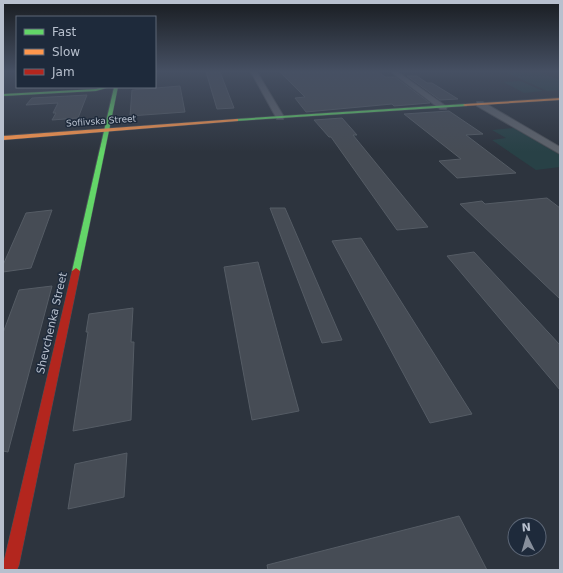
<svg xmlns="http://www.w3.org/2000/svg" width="563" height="573" font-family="'DejaVu Sans',sans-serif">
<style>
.green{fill:#284146}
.building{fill:#464c55;stroke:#555c65}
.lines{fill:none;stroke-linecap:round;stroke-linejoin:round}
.street-casing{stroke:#4a4f57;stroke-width:2}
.fast-casing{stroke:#4a4f57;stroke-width:1}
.slow-casing{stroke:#4a4f57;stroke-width:1}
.jam-casing{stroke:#4a4f57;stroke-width:1}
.street{fill:#5e636b;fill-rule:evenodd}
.fast{fill:#63d668;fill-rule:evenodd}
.slow{fill:#ff974d;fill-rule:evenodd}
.jam{fill:#b3261e;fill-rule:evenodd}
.labels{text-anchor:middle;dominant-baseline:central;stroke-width:3;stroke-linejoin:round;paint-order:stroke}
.far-street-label{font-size:9px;fill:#b8c0ce;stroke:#1e2a3b}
.street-label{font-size:11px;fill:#b8c0ce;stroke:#1e2a3b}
</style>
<rect width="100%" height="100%" fill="#2d343e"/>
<g class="green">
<polygon points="505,72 539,72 560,80 560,90 547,91"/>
<polygon points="521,81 543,91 524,93 503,82"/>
<polygon points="514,128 560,155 560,167 536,170 492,140 506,138 492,130"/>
</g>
<g class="building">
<polygon points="206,72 220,72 234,108 217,109"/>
<polygon points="280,72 379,72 385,77 395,77 430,103 394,106 392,104 306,112 295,98 305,97"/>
<polygon points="407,76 417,76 427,83 432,83 458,99 440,100"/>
<polygon points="180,86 185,112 130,116 132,90"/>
<polygon points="87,95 78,118 52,120 56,113 53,113 58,103 26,105 32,98"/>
<polygon points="449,111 483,134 466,135 516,173 457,178 439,161 461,159 404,114"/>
<polygon points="342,118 357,135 353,135 428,227 397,230 331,137 329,137 314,120"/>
<polygon points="547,198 560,208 560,299 460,204 482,201 485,204"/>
<polygon points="270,208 285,208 342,340 322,343"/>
<polygon points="52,210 31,268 3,272 3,265 26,213"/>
<polygon points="361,238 472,414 430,423 332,241"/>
<polygon points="474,252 560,345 560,390 447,256"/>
<polygon points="258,262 299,411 252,420 224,267"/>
<polygon points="52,286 8,452 3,451 3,333 19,290"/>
<polygon points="133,308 131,342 134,342 131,420 73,431 88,332 86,332 89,314"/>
<polygon points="127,453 124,497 68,509 75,464"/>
<polygon points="459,516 487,570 268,570 267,565"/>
</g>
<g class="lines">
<defs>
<g id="street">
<polygon points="251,72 257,72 284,117 283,119 277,119"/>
<polygon points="391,72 398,72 447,107 446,109 440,109"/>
<polygon points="477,102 483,102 560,147 560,154 477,106"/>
</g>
<g id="fast">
<polygon points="103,87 110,87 96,91 3,96 3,94 96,89"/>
<polygon points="114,87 118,87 80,271 76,274 72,271"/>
<polygon points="465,104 467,106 236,121 234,120 236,119"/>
</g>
<g id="slow">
<polygon points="560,98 560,100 465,106 463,105 465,104"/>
<polygon points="236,119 238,119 238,121 3,140 3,136"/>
</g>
<polygon id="jam" points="76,268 80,271 19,565 17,570 5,570 3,565 72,271"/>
</defs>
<use href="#street" class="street-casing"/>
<use href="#fast" class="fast-casing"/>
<use href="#slow" class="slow-casing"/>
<use href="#jam" class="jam-casing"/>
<use href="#street" class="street"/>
<use href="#fast" class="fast"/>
<use href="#slow" class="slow"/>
<use href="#jam" class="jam"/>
</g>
<linearGradient id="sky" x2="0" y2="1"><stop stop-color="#191d22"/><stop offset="0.47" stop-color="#465063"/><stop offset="1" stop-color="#465063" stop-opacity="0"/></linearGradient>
<rect width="563" height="152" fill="url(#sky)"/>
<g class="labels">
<g class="far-street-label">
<text transform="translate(101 121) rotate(-4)">Sofiivska Street</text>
</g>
<g class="street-label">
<text transform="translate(52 323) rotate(-77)">Shevchenka Street</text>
</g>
</g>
<rect width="563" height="573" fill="none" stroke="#b8c0ce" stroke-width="8"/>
<rect x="16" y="16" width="140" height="72" fill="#1e2a3b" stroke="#5c6676"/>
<rect x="24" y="29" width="20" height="6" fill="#63d668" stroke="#5c6676"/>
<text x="52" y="36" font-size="12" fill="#b8c0ce">Fast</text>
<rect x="24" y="49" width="20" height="6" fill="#ff974d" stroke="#5c6676"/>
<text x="52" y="56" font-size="12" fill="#b8c0ce">Slow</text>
<rect x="24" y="69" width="20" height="6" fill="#b3261e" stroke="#5c6676"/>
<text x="52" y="76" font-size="12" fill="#b8c0ce">Jam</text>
<g transform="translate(527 537) rotate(355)"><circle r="19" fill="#1e2a3b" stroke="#5c6676"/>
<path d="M0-3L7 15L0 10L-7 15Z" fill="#878f9c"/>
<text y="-6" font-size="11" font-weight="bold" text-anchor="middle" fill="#b8c0ce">N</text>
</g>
</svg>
